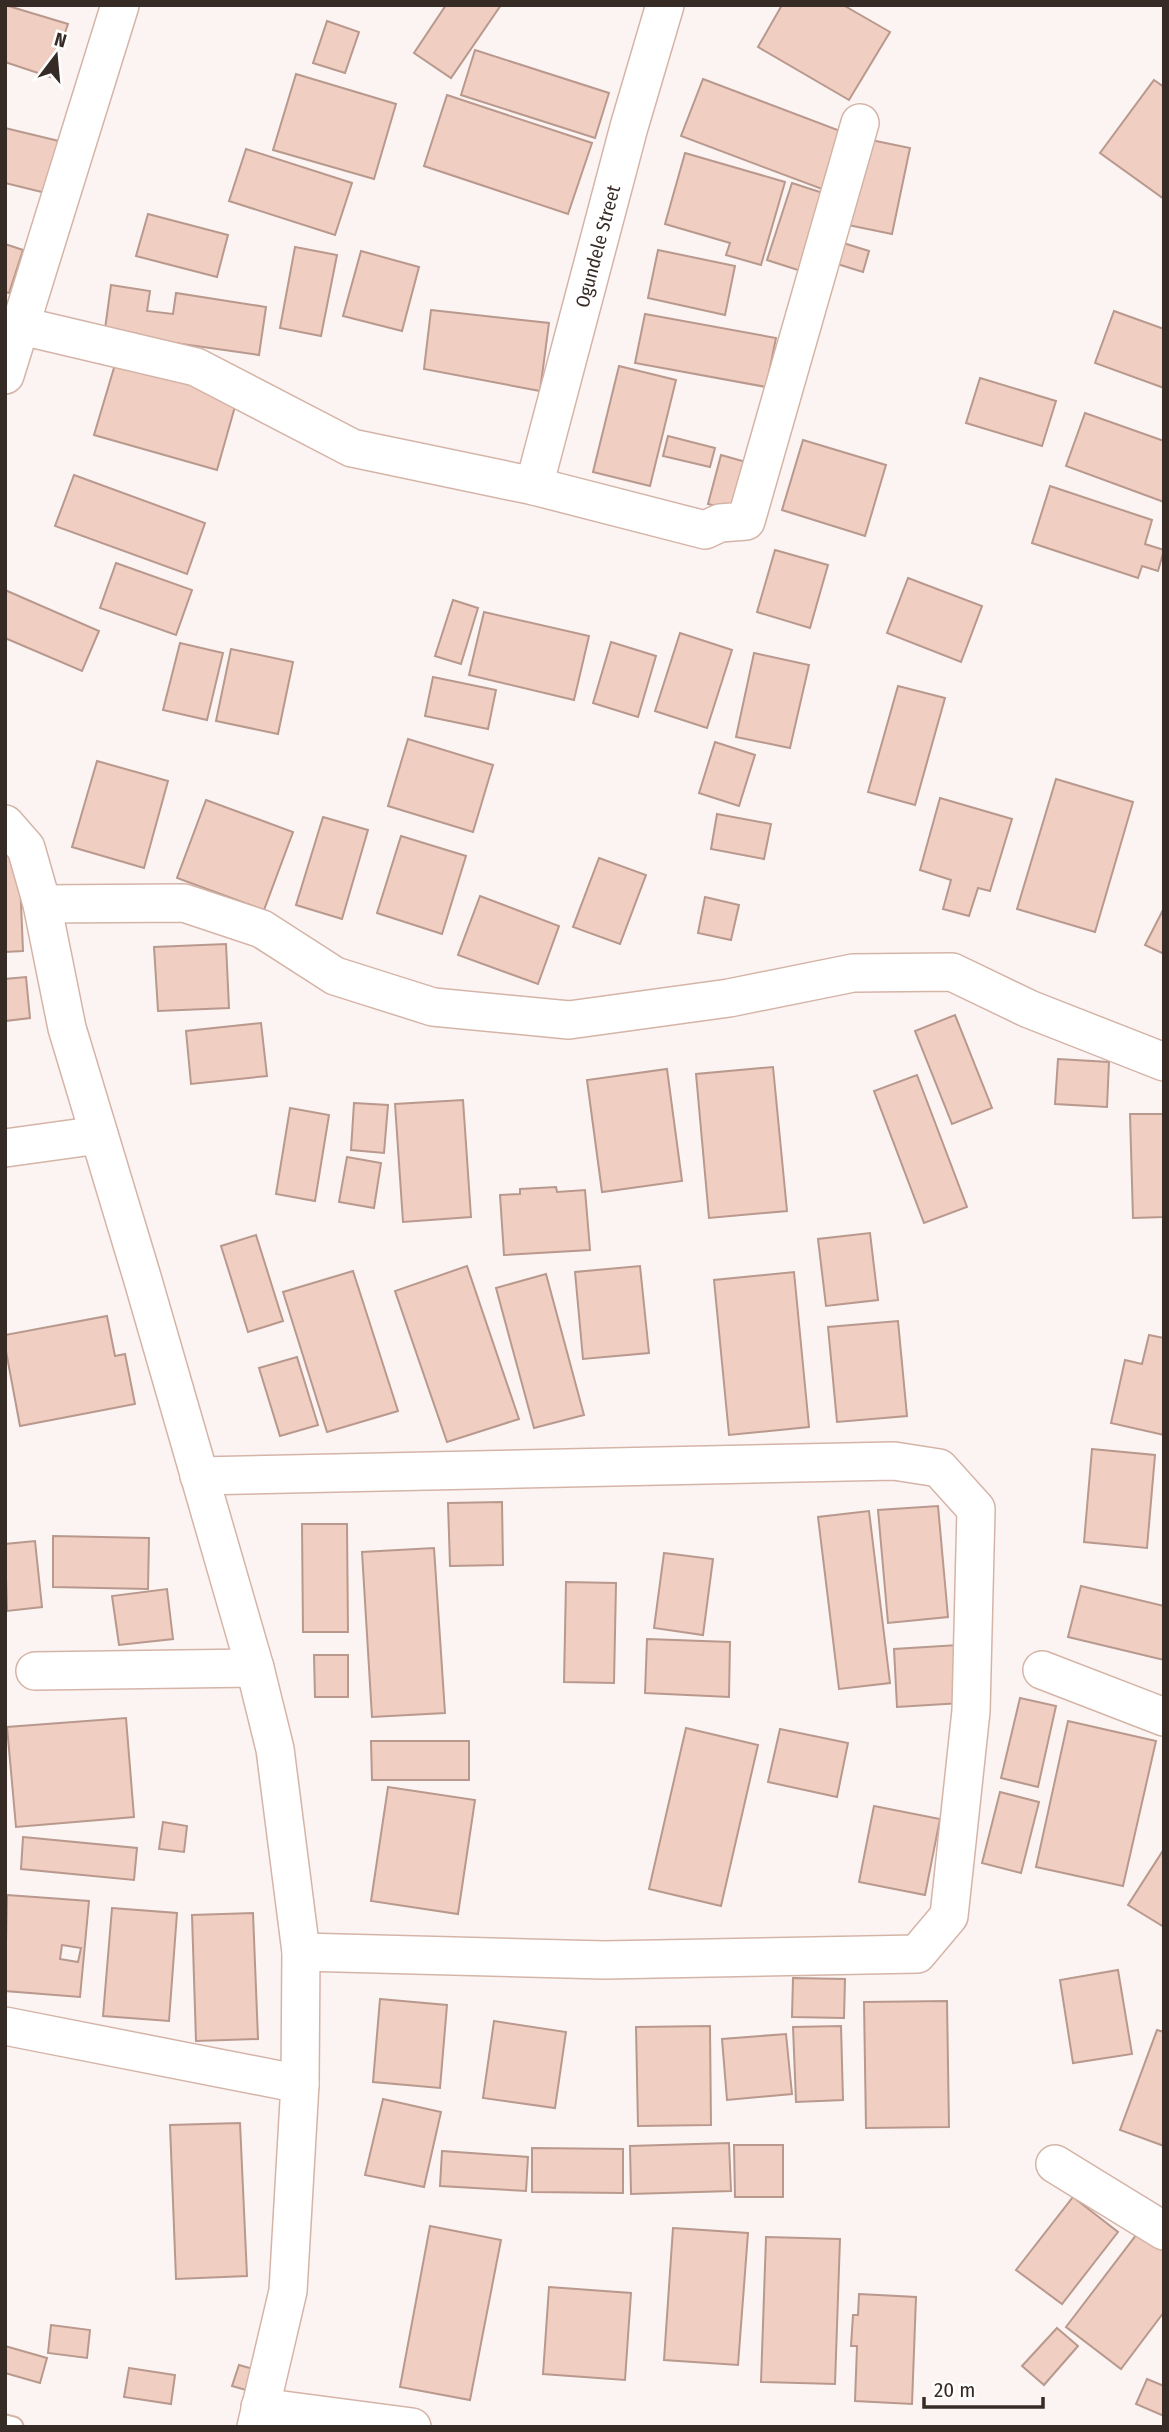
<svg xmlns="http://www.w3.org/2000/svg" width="1169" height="2432" font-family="'Fira Sans Condensed',sans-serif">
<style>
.building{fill:#f0cec2;stroke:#b9998d;stroke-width:2;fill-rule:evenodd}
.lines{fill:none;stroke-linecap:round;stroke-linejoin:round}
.service-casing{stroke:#d5b4a8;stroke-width:23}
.minor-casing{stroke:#d5b4a8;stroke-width:40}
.service{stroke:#fff;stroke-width:19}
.minor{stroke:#fff;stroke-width:37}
.labels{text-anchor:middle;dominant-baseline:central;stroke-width:7;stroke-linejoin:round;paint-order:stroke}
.street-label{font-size:19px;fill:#372b26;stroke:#fff}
</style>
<rect width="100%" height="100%" fill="#fbf4f2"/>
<g class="building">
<polygon points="5,5 68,24 50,77 5,62"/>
<polygon points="446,5 501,5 451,78 414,53"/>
<polygon points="782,5 843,5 890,32 849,100 758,47"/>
<polygon points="327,21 359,32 345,73 313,63"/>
<polygon points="475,50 609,93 595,138 461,95"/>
<polygon points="296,74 396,104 374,179 273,150"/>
<polygon points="703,79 843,132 822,189 681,136"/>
<polygon points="1154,80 1164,87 1164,199 1100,153"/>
<polygon points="447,95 592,143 568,214 424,166"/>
<polygon points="5,128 63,142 50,194 5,183"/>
<polygon points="866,139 910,148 892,234 848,225"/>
<polygon points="246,149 352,183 335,235 229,201"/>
<polygon points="685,153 785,182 761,265 726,255 730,243 665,224"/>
<polygon points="792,183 826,194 801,271 767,260"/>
<polygon points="148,214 228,235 217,277 136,256"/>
<polygon points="840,242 869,251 863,272 834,263"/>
<polygon points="5,244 23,250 9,293 5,292"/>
<polygon points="295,247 337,255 321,336 280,328"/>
<polygon points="658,250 735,266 725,315 648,298"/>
<polygon points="361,251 419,267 402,331 343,316"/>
<polygon points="111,285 150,291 147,311 173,314 176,293 266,307 259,355 168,342 136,349 139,334 105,329"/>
<polygon points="431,310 549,323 540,391 424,369"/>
<polygon points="1114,311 1164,329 1164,388 1095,363"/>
<polygon points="645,314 776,338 766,387 635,363"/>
<polygon points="116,361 238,396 217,470 94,435"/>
<polygon points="619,366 676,380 650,486 593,472"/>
<polygon points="980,378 1056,401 1042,446 966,423"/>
<polygon points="1085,413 1164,441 1164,502 1066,466"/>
<polygon points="668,436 715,448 710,467 663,456"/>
<polygon points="803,440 886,465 865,536 782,510"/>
<polygon points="721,455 753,464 740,512 708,504"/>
<polygon points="74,475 205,523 187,574 55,526"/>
<polygon points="1050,486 1152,520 1145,544 1164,550 1158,571 1142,566 1138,578 1032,543"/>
<polygon points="775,550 828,565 810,628 757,612"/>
<polygon points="116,563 192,590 176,635 100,608"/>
<polygon points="908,578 982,606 961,662 887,633"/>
<polygon points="5,590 99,631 82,671 5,638"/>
<polygon points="453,600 478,608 461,664 435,656"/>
<polygon points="484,612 589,636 574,700 469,675"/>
<polygon points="680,633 732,650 707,728 655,711"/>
<polygon points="611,642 656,656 638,717 593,703"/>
<polygon points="180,643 223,653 207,720 163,710"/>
<polygon points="231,649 293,662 278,734 216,721"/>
<polygon points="754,653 809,665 790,748 736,737"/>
<polygon points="433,677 496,690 488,729 425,716"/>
<polygon points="898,686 945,698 915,805 868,792"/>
<polygon points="408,739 493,765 473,832 388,806"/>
<polygon points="715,742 755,755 739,806 699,793"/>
<polygon points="97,761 168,781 144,868 72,847"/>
<polygon points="1056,779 1133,802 1095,932 1017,909"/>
<polygon points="940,798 1012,819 990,891 978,888 969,916 943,909 951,880 920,870"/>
<polygon points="206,800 293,832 264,910 177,878"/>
<polygon points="717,814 771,824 764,859 711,849"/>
<polygon points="323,817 368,830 342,919 296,905"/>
<polygon points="401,836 466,856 442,934 377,913"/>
<polygon points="5,856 19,856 23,951 5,952"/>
<polygon points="599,858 646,875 620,944 573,927"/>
<polygon points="480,896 559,926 538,984 458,955"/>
<polygon points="705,897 739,905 731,940 698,933"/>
<polygon points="1164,908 1164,954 1145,945"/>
<polygon points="226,944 229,1008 158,1011 154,947"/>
<polygon points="26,977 30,1018 5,1021 5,979"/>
<polygon points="955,1015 992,1108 952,1124 915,1031"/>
<polygon points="261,1023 267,1076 191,1084 186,1031"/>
<polygon points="1058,1059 1109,1062 1107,1107 1055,1104"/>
<polygon points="773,1067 787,1211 709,1218 696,1074"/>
<polygon points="667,1069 682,1181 602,1192 587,1080"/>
<polygon points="917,1075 967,1207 924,1223 874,1091"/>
<polygon points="463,1100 471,1217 403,1222 395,1104"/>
<polygon points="354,1103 388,1105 384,1153 351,1150"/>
<polygon points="290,1108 329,1115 315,1201 276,1194"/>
<polygon points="1130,1114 1164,1114 1164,1217 1133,1218"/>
<polygon points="347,1157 381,1163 374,1208 339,1202"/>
<polygon points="556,1187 557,1192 585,1190 590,1250 504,1255 500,1195 520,1194 520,1189"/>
<polygon points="870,1233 878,1300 826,1306 818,1239"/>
<polygon points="256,1235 283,1321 248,1332 221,1246"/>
<polygon points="467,1266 519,1419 447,1442 395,1291"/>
<polygon points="640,1266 649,1353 583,1359 575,1272"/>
<polygon points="353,1271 398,1411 327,1432 283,1292"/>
<polygon points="794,1272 809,1427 729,1435 714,1280"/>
<polygon points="546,1274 584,1415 534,1428 496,1288"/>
<polygon points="107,1316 115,1356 125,1354 135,1404 20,1426 5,1346 5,1335"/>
<polygon points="898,1321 907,1416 837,1422 828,1327"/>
<polygon points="1149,1335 1164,1338 1164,1435 1111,1423 1125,1360 1142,1364"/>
<polygon points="297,1357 318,1425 280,1436 259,1368"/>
<polygon points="1092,1449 1155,1455 1147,1548 1084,1542"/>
<polygon points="502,1502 503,1565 450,1566 448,1503"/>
<polygon points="938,1506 948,1617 888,1623 878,1510"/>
<polygon points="869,1511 890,1683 839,1689 818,1517"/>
<polygon points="302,1524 347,1524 348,1632 303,1632"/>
<polygon points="53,1536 149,1538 148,1589 53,1587"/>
<polygon points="35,1541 42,1607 7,1611 5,1544"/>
<polygon points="434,1548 445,1713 372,1717 362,1552"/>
<polygon points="664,1553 713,1559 703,1635 654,1628"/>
<polygon points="566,1582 616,1583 614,1683 564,1682"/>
<polygon points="1081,1586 1164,1606 1164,1660 1068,1637"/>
<polygon points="167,1589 173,1639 119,1645 112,1596"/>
<polygon points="647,1639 730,1642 729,1697 645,1693"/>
<polygon points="958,1645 961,1703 897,1707 894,1649"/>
<polygon points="314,1655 348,1655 348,1697 315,1697"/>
<polygon points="1020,1698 1056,1706 1038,1787 1001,1778"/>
<polygon points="126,1718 134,1817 16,1827 7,1727"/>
<polygon points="1068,1721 1156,1741 1123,1886 1036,1867"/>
<polygon points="686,1728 758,1745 721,1906 649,1889"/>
<polygon points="780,1729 848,1743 837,1797 768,1782"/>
<polygon points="371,1741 469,1741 469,1780 372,1780"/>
<polygon points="388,1787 475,1800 458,1914 371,1901"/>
<polygon points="1000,1792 1039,1802 1021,1873 982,1863"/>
<polygon points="874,1806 940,1819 925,1895 859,1882"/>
<polygon points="163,1822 187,1826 184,1852 159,1849"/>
<polygon points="23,1837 137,1848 134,1880 21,1869"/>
<polygon points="1164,1849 1164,1927 1128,1905"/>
<path d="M 7,1895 L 89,1901 L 80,1997 L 5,1991 ZM 62,1945 L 81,1948 L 78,1962 L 60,1959 Z"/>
<polygon points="112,1908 177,1913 169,2021 103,2016"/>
<polygon points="253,1913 258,2039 196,2041 192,1915"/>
<polygon points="1118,1970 1132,2054 1073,2063 1060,1980"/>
<polygon points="793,1978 845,1979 844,2018 792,2017"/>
<polygon points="380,1999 447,2005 440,2088 373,2082"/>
<polygon points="947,2001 949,2127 866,2128 864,2002"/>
<polygon points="494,2021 566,2032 555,2108 483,2098"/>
<polygon points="710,2026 711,2125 638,2126 636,2027"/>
<polygon points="841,2026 843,2100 796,2102 793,2027"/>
<polygon points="1157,2030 1164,2032 1164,2146 1120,2130"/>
<polygon points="786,2034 792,2094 727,2100 722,2039"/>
<polygon points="383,2099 441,2112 424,2187 365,2175"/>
<polygon points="240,2123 247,2276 176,2279 170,2125"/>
<polygon points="729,2143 731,2191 631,2194 630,2146"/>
<polygon points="734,2145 783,2145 783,2197 735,2197"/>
<polygon points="532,2148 623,2149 623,2193 532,2192"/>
<polygon points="442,2151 528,2157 526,2191 440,2186"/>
<polygon points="1073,2197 1118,2232 1062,2304 1016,2270"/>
<polygon points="430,2226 501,2240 470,2400 400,2387"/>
<polygon points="673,2228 748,2233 738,2365 664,2360"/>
<polygon points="1140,2230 1164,2248 1164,2312 1121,2369 1066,2327"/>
<polygon points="766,2237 840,2239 835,2384 761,2382"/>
<polygon points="549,2287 631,2293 625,2380 543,2374"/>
<polygon points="859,2294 916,2297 912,2404 855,2401 857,2346 851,2346 853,2315 858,2315"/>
<polygon points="51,2325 90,2330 87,2358 48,2353"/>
<polygon points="1057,2328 1078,2346 1044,2385 1022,2366"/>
<polygon points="5,2346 47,2358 40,2383 5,2373"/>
<polygon points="239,2365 264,2372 257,2393 232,2386"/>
<polygon points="129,2368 175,2375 171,2404 124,2397"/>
<polygon points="1147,2379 1164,2386 1164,2416 1136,2404"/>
</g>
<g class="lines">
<defs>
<polyline id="service" points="5,2425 13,2427"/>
<g id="minor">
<polyline points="22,326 196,367 352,448 534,486 705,530 720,523 746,521 860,123"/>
<polyline points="5,375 120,5"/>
<path id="s1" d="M 534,486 L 629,127 L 665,5"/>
<polyline points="5,824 26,848 42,904 67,1028 142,1277 255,1668 275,1749 301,1952 300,2084 288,2291 256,2427"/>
<polyline points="42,904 184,903 262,929 335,976 433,1007 569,1020 729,998 853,973 952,972 1029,1009 1164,1062"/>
<polyline points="5,1148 99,1135"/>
<polyline points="199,1476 894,1461 939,1468 976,1509 971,1711 949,1916 917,1954 604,1960 301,1952"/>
<polyline points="1042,1670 1164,1717"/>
<polyline points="35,1671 255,1668"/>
<polyline points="5,2026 300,2084"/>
<polyline points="1055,2164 1164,2231"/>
<polyline points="260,2407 412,2427"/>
</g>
</defs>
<use href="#service" class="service-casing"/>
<use href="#minor" class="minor-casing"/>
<use href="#service" class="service"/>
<use href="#minor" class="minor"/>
</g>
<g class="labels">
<g class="street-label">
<text stroke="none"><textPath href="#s1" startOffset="248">Ogundele Street</textPath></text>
</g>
</g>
<rect width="1169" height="2432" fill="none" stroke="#372b26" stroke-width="14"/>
<g transform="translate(56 56) rotate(16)" stroke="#ffffff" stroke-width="5" paint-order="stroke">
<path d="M0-5L12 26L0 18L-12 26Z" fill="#372b26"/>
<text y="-10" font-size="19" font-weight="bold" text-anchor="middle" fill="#372b26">N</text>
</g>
<path d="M924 2397v10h119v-10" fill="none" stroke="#372b26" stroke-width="3.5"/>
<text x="934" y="2397" font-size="21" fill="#372b26" stroke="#ffffff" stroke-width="5" paint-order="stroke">20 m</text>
</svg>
